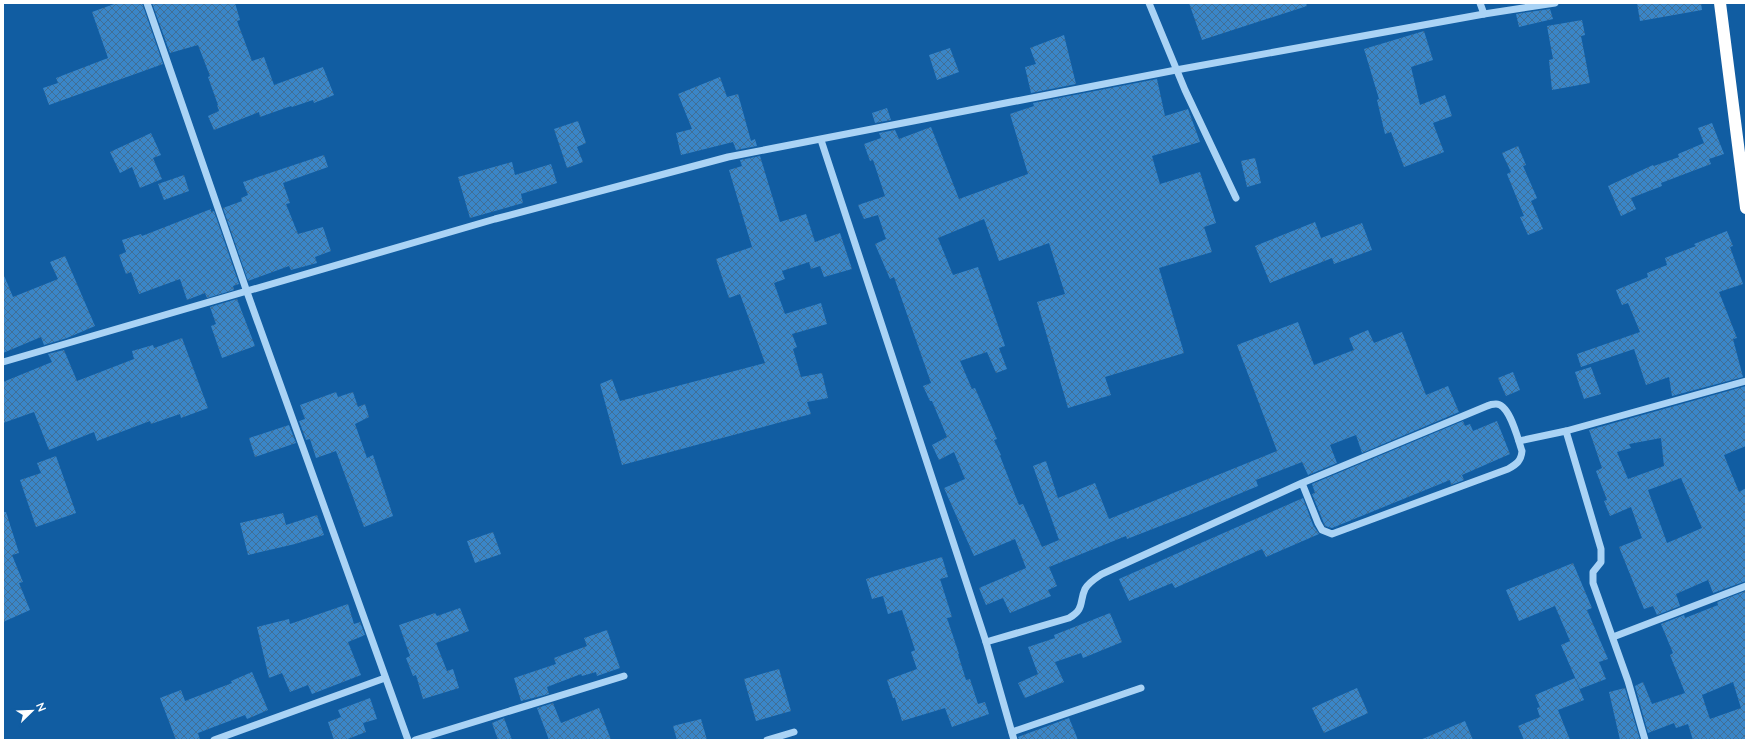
<svg xmlns="http://www.w3.org/2000/svg" width="1749" height="743" font-family="Lato,sans-serif">
<style>
.building{fill:url(#building-cross-hatch);fill-rule:evenodd}
.lines{fill:none;stroke-linecap:round;stroke-linejoin:round}
.minor{stroke:#aad3f5;stroke-width:7}
.highway{stroke:#fff;stroke-width:12}
</style>
<defs>
<pattern id="building-cross-hatch" width="8" height="8" patternUnits="userSpaceOnUse"><rect width="8" height="8" fill="#3a86c8"/><path d="M0 0l8 8M0 8l8-8" fill="none" stroke="#416f96"/></pattern>
</defs>
<rect width="100%" height="100%" fill="#115da2"/>
<g class="building">
<polygon points="117,3 142,3 163,64 49,105 43,88 58,83 56,78 108,58 92,12"/>
<polygon points="152,3 235,3 240,20 237,21 252,61 264,57 274,85 323,67 334,95 314,103 313,100 292,107 291,106 260,117 259,112 214,130 208,116 219,111 217,105 218,105 208,77 210,76 198,45 170,53"/>
<polygon points="1189,3 1306,3 1307,6 1202,40"/>
<polygon points="1637,3 1701,3 1702,10 1640,21"/>
<polygon points="1550,9 1553,19 1519,27 1516,14"/>
<polygon points="1582,20 1585,35 1581,36 1590,83 1552,90 1549,60 1553,59 1547,26"/>
<polygon points="1424,31 1433,60 1411,67 1420,105 1445,95 1452,116 1433,123 1444,152 1404,167 1391,132 1385,134 1377,100 1379,99 1364,49"/>
<polygon points="1064,35 1076,84 1031,93 1025,67 1036,64 1030,48"/>
<polygon points="950,48 959,72 937,80 929,55"/>
<polygon points="720,77 727,97 738,94 751,141 755,139 757,146 736,150 733,142 681,155 676,133 692,129 678,94"/>
<polygon points="1157,79 1165,116 1188,109 1200,142 1152,156 1160,184 1200,172 1216,223 1204,227 1212,252 1159,268 1184,353 1105,377 1111,395 1068,408 1037,302 1065,294 1049,243 999,261 984,219 938,238 953,275 978,267 1005,346 999,348 1007,369 996,373 987,352 960,361 972,389 975,388 997,439 994,440 1001,455 1000,456 1019,505 1023,504 1042,547 1059,540 1033,466 1046,461 1058,498 1095,483 1109,519 1277,451 1237,345 1298,322 1314,365 1354,350 1349,338 1368,330 1374,343 1402,332 1426,395 1448,386 1459,412 1362,453 1356,435 1330,445 1337,463 1308,475 1302,462 1256,480 1258,486 1186,516 1127,539 1126,536 1049,567 1057,586 1048,590 1051,596 1010,613 1003,598 986,605 979,588 1026,568 1015,539 974,556 944,488 965,479 954,452 939,460 932,445 947,437 932,401 930,401 923,386 931,383 894,277 890,279 875,244 886,239 878,215 864,219 858,205 885,196 873,160 870,161 864,144 881,138 879,133 895,130 899,139 931,127 959,199 1028,174 1010,114 1034,106 1033,103"/>
<polygon points="887,108 891,120 875,123 872,113"/>
<polygon points="578,121 586,143 577,147 583,162 567,168 554,129"/>
<polygon points="1712,123 1724,154 1709,159 1711,164 1661,183 1662,186 1631,198 1636,209 1621,216 1608,186 1653,165 1654,166 1679,157 1678,154 1704,143 1698,128"/>
<polygon points="151,133 161,155 153,158 162,179 140,188 132,167 120,173 110,152"/>
<polygon points="1518,146 1526,165 1523,166 1537,198 1531,201 1543,229 1528,235 1520,217 1524,216 1507,174 1511,172 1502,153"/>
<polygon points="324,155 328,167 283,183 290,203 286,204 298,234 323,227 331,251 315,257 317,263 291,270 289,266 248,281 223,208 242,201 241,198 248,195 243,182"/>
<polygon points="760,156 780,222 806,214 815,242 840,233 852,269 824,277 820,266 811,269 809,262 782,271 785,279 774,283 785,314 821,303 827,324 792,334 797,347 793,349 801,377 822,373 828,398 807,402 811,414 622,465 600,384 612,379 620,401 765,363 740,294 729,298 716,259 752,247 729,170 742,166 740,160"/>
<polygon points="1255,158 1261,183 1247,187 1241,161"/>
<polygon points="512,162 515,175 551,164 557,183 521,194 523,203 470,218 458,177"/>
<polygon points="184,175 189,191 164,200 158,184"/>
<polygon points="211,209 211,212 214,211 239,284 233,286 234,290 207,298 205,293 187,300 180,279 139,294 131,272 126,274 119,255 126,252 122,240 141,234 142,236"/>
<polygon points="1315,222 1321,238 1362,223 1372,250 1334,264 1332,258 1270,283 1255,246"/>
<polygon points="1727,231 1733,246 1730,247 1743,284 1719,292 1737,338 1733,339 1743,377 1672,396 1669,377 1646,385 1634,349 1581,367 1577,354 1640,332 1628,303 1622,305 1616,290 1648,277 1647,273 1667,265 1665,258 1696,246 1694,244"/>
<polygon points="65,256 95,326 67,338 44,345 41,337 3,353 3,273 13,297 58,279 50,262"/>
<polygon points="237,299 255,346 222,358 211,326 216,324 210,307"/>
<polygon points="182,338 208,408 181,418 180,414 151,424 150,421 97,441 94,432 49,450 34,412 3,423 3,382 52,362 48,354 64,350 77,381 134,359 132,351 153,345 154,348"/>
<polygon points="1591,367 1601,394 1584,399 1575,372"/>
<polygon points="1513,372 1520,390 1506,396 1498,378"/>
<path d="M 1746,386 L 1746,446 L 1724,455 L 1739,492 L 1746,488 L 1746,581 L 1713,593 L 1708,580 L 1676,594 L 1680,606 L 1657,615 L 1653,606 L 1644,609 L 1619,547 L 1642,538 L 1631,507 L 1610,516 L 1604,501 L 1607,500 L 1596,471 L 1602,468 L 1589,430 ZM 1661,438 L 1664,466 L 1628,479 L 1617,452 L 1631,448 L 1629,444 ZM 1681,478 L 1702,528 L 1667,543 L 1648,490 Z"/>
<polygon points="336,392 338,397 353,392 358,407 365,404 369,417 355,424 367,458 373,455 393,516 364,527 336,451 316,458 310,439 306,440 299,421 305,419 300,405"/>
<polygon points="1463,421 1465,426 1470,424 1473,431 1497,421 1510,454 1462,475 1464,480 1451,485 1450,480 1332,528 1325,526 1312,494 1315,493 1312,484"/>
<polygon points="289,425 296,443 255,457 249,438"/>
<polygon points="56,456 76,513 36,527 20,480 41,473 37,463"/>
<polygon points="1303,498 1313,525 1319,534 1266,557 1262,549 1175,588 1172,583 1129,601 1119,579"/>
<polygon points="3,512 6,512 19,553 12,555 23,582 19,583 30,610 3,622"/>
<polygon points="283,513 286,525 317,515 324,535 295,544 248,555 240,523"/>
<polygon points="493,532 501,554 475,563 467,541"/>
<polygon points="942,557 948,577 940,579 952,617 947,618 959,654 958,654 966,680 970,679 978,704 985,702 989,714 952,727 945,708 902,721 895,698 893,698 887,680 917,669 911,652 915,650 902,610 888,614 883,596 872,599 866,579"/>
<polygon points="1573,563 1592,608 1587,610 1608,659 1599,662 1606,679 1580,689 1561,645 1570,641 1555,606 1519,621 1506,590"/>
<path d="M 1746,591 L 1746,740 L 1693,740 L 1688,724 L 1676,728 L 1674,723 L 1648,733 L 1635,686 L 1643,682 L 1652,704 L 1685,693 L 1670,655 L 1673,653 L 1661,624 L 1684,615 L 1685,618 L 1718,605 L 1717,602 ZM 1733,682 L 1741,708 L 1710,719 L 1702,695 Z"/>
<polygon points="348,604 354,624 360,622 365,635 348,642 361,675 312,694 308,685 290,692 282,673 269,678 257,627 289,619 290,624"/>
<polygon points="460,608 469,631 436,643 447,671 453,669 459,688 423,699 416,675 413,676 406,658 410,656 399,625 435,613 437,616"/>
<polygon points="1110,613 1122,642 1083,658 1081,653 1055,662 1064,682 1025,698 1018,683 1038,674 1028,647 1055,638 1054,635"/>
<polygon points="607,630 620,668 597,676 596,672 582,676 581,674 547,687 549,694 521,701 514,678 556,664 554,658 587,646 584,638"/>
<polygon points="779,669 791,711 756,721 744,679"/>
<polygon points="252,672 268,710 247,719 245,715 198,733 200,740 176,740 160,698 181,690 185,701 232,683 231,681"/>
<polygon points="1575,678 1584,700 1558,710 1570,740 1524,740 1518,726 1540,717 1537,708 1540,707 1535,695"/>
<polygon points="1357,688 1368,713 1324,733 1312,708"/>
<polygon points="1625,688 1640,740 1620,740 1609,692"/>
<polygon points="370,698 377,719 363,723 366,732 345,740 334,740 328,722 341,717 338,710"/>
<polygon points="553,703 561,723 599,708 611,740 549,740 537,708"/>
<polygon points="504,718 512,740 498,740 492,723"/>
<polygon points="1069,718 1078,740 1019,740 1018,737"/>
<polygon points="701,719 707,740 677,740 673,726"/>
<polygon points="1465,721 1473,740 1420,740"/>
</g>
<g class="lines">
<g class="minor">
<polyline points="147,3 247,292 408,740"/>
<polyline points="1149,3 1185,90 1236,198"/>
<polyline points="1480,3 1484,14"/>
<polyline points="821,140 986,642 1014,740"/>
<polyline points="3,362 495,219 728,157 1176,70 1484,14 1555,3"/>
<polyline points="1566,431 1746,381"/>
<polyline points="1519,441 1566,431 1601,549 1601,562 1593,572 1593,583 1628,681 1645,740"/>
<polyline points="1613,637 1746,586"/>
<path d="M 986,642 L 1069,618 C 1085,609 1079,602 1085,589 C 1089,582 1096,578 1102,574 L 1302,483 L 1487,406 C 1489,405 1493,404 1496,404 C 1510,404 1518,440 1522,451 C 1521,461 1517,464 1508,469 L 1332,534 L 1322,530 L 1318,523 L 1302,483"/>
<polyline points="1012,732 1141,688"/>
<polyline points="214,740 385,678"/>
<polyline points="415,740 624,676"/>
<polyline points="767,740 794,732"/>
</g>
<polyline class="highway" points="1720,3 1746,208"/>
</g>
<rect width="1749" height="743" fill="none" stroke="#ffffff" stroke-width="8"/>
<g transform="translate(32 711) rotate(67)" stroke="#115da2" stroke-width="3" paint-order="stroke">
<path d="M0-3L7 15L0 10L-7 15Z" fill="#ffffff"/>
<text y="-6" font-size="11" font-weight="bold" text-anchor="middle" fill="#ffffff">N</text>
</g>
</svg>
